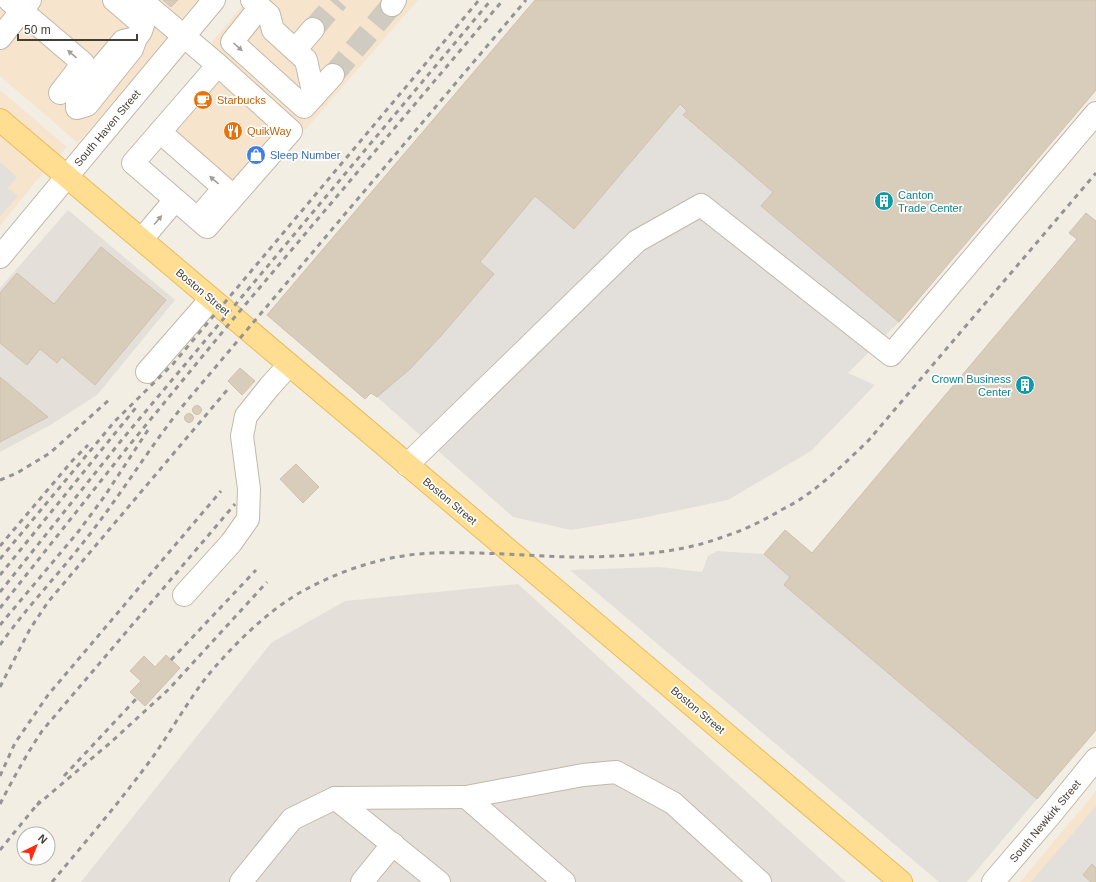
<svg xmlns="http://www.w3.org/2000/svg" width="1096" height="882" font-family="Helvetica,sans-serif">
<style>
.commercial{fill:#f7e4cd}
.industrial{fill:#e5dfd9}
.parking{fill:#e3e0dc}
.building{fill:#d8ccbb;stroke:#d0c1ab}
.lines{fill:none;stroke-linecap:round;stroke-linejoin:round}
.minor-tunnel{stroke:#d0cbc1;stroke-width:22;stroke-dasharray:22 11;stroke-linecap:butt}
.minor-casing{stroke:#c2b8a9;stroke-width:24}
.major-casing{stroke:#ebbb5a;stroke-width:24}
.minor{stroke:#fff;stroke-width:22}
.major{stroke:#ffdd91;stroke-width:22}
.rail{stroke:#949494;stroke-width:3;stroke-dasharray:5 5;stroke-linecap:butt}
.oneway{fill:#a29e99}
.labels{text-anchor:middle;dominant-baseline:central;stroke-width:3.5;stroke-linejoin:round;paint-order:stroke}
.food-label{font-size:11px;fill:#c56008;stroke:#fff;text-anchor:start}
.street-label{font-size:11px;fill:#453e33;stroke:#fff}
.shop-label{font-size:11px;fill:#366cbe;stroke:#fff;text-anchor:start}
.culture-label{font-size:11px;fill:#0d838f;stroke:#fff;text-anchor:start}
</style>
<rect width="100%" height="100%" fill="#f3eee4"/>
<g class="commercial">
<polygon points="5,0 129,0 170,35 78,143 0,76 0,6"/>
<polygon points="155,0 198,0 180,21"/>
<polygon points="247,0 418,0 305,130 209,46"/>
<polygon points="219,79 281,135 234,189 174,135"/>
<polygon points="0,90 67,147 36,181 0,226"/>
<polygon points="1096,791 1096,882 1020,882"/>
</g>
<g class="industrial">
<polygon points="68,210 175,300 97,395 52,424 0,452 0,288"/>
<polygon points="518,584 846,882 81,882 271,643 345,601"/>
</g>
<g class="parking">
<polygon points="680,104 687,111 683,116 773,192 762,206 899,322 848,373 875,385 811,451 728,500 642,518 571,530 513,517 377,397 410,369 440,337 494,274 480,262 535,196 574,229"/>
<polygon points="0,162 17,177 8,188 18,196 0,217"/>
<polygon points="717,551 764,554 790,577 784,585 1037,799 967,882 939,882 570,570 660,567 702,572 708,556"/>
<polygon points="1096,806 1096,882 1031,882"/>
</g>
<g class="building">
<polygon points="163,0 178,0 171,7"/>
<polygon points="535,0 1096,0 1096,90 899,322 761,206 773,192 683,115 687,111 680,104 574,229 535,196 480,262 494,274 440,337 410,369 377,397 371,393 365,399 267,315"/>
<polygon points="1086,213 1096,221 1096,730 1037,799 784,585 790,577 764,554 785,530 812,553 1077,239 1069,233"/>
<polygon points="101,247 166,300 95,385 62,357 57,363 40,349 27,365 0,343 0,293 17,273 54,304"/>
<polygon points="240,368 255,381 242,395 228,381"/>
<polygon points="0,377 48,417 0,442"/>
<circle cx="197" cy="410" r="4.5"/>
<circle cx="189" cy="418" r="4.5"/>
<polygon points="296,464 319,487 303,503 280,479"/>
<polygon points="166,655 180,668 145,706 130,692 141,681 130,671 144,656 155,667"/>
<polygon points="1092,864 1096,868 1096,882 1091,882 1083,875"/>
</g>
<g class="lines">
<g class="minor-tunnel">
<polyline points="313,29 338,0"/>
<polyline points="333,75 392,5"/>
</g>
<defs>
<g id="minor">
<polyline points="9,0 83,63 60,93"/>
<polyline points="114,0 143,25 141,31 136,38 123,41 77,96 77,108 87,105 132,49 136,38"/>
<polyline points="141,0 218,65 133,163 207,227 291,131 218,65"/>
<polyline points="252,0 269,15 273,30 306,60 314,96"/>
<polyline points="392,5 395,0"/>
<polyline points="260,7 232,42 304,107 333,75"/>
<polyline points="0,38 30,0"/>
<polyline points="295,50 313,29"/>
<polyline points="160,132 224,188 206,209"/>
<polyline points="142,239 175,200"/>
<polyline points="0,257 214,0"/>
<polyline points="147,372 211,299"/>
<polyline points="407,465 637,241 701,205 891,355 1096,113"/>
<polyline points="184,595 231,543 248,519 249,489 242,436 246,416 270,386 289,365"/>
<polyline points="335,798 439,882"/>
<polyline points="241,882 292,819 335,798 466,797"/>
<polyline points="362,882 393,844"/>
<polyline points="564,882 466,797 583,775 616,772 673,803 760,882"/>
<polyline points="993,882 1052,813 1096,759"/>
</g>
<polyline id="major" points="0,120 901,882"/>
</defs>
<use href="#minor" class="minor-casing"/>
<use href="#major" class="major-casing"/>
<use href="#minor" class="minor"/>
<use href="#major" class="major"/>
<g class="rail">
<polyline points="0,480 17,473 50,453 110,399"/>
<polyline points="0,546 73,460 88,445"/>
<polyline points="0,559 115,421 173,364 221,307 479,0"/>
<polyline points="0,575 138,405"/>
<polyline points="0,592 120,442 491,0"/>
<polyline points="0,608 127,448 234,318 503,0"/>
<polyline points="0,625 78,532 104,497 148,430"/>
<path d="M 0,645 C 26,608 58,575 86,539 C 121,495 150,446 186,402 L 526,0"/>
<polyline points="171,660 256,570"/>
<polyline points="0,687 30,629 48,602 228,389"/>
<polyline points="0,776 15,743 48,695 221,491"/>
<polyline points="64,776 137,698"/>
<path d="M 0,804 C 13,779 26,755 42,731 L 235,504"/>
<polyline points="37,805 110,743 169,689 267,582"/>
<polyline points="0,850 40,801"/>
<path d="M 52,882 C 87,840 123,798 155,754 C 172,729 187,703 205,679 C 229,649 267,611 301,592 C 337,572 377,558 418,554 C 469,550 521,556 573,557 C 620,557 676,554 720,538 C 742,531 763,521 783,509 C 791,505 798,501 805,496 C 828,480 848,460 868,441 L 1096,173"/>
</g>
</g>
<defs><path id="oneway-solid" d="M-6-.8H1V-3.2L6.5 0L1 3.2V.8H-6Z"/></defs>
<g class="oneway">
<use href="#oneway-solid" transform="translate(238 47) rotate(42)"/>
<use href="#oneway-solid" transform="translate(72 54) rotate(-140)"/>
<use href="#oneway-solid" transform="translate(214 180) rotate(-139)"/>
<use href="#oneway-solid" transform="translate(158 220) rotate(-50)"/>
</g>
<defs>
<symbol id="cafe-disc" viewBox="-11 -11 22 22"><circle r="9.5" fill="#e8710a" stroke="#fff"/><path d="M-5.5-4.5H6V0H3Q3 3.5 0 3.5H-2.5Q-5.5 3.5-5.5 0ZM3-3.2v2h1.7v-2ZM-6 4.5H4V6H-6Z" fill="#fff"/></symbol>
<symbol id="restaurant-disc" viewBox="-11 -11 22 22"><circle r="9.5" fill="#e8710a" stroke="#fff"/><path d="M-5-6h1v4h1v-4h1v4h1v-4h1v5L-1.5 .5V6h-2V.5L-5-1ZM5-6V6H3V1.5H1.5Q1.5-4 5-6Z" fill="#fff"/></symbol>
<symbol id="shop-disc" viewBox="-11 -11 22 22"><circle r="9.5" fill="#3f7fe0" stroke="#fff"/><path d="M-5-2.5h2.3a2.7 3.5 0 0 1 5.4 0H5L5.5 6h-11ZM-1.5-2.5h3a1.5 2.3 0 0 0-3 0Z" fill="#fff"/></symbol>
<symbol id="building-disc" viewBox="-11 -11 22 22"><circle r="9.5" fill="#0f9aa8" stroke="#fff"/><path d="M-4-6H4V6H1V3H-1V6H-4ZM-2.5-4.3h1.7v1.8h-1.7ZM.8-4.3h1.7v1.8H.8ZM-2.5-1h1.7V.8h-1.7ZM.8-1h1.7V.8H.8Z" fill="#fff"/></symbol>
</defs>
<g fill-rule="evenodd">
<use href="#cafe-disc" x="192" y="89" width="22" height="22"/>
<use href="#restaurant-disc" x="222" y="120" width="22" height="22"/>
<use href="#shop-disc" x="245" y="144" width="22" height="22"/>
<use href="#building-disc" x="873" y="190" width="22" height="22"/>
<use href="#building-disc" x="1014" y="374" width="22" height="22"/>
</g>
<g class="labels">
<g class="food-label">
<text x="217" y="100">Starbucks</text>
<text x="247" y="131">QuikWay</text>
</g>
<g class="street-label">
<text transform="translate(107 128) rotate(-50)">South Haven Street</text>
<text transform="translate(203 292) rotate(40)">Boston Street</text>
<text transform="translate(450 501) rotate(40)">Boston Street</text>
<text transform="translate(698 710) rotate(40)">Boston Street</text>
<text transform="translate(1045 821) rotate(-50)">South Newkirk Street</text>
</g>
<g class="shop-label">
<text x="270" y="155">Sleep Number</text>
</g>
<g class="culture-label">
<text x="898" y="195">Canton<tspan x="898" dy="13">Trade Center</tspan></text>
<text x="1011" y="379" text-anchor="end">Crown Business<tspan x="1011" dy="13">Center</tspan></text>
</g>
</g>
<g transform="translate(36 846) rotate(43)"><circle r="19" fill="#ffffff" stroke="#b5b2ad"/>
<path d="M0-3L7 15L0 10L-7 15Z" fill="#ff2c0f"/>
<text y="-6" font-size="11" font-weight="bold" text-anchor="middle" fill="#453e33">N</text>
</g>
<path d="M18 34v6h119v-6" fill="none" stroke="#453e33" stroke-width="2"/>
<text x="24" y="34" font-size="12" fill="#453e33" stroke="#ffffff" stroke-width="3" paint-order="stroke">50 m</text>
</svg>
